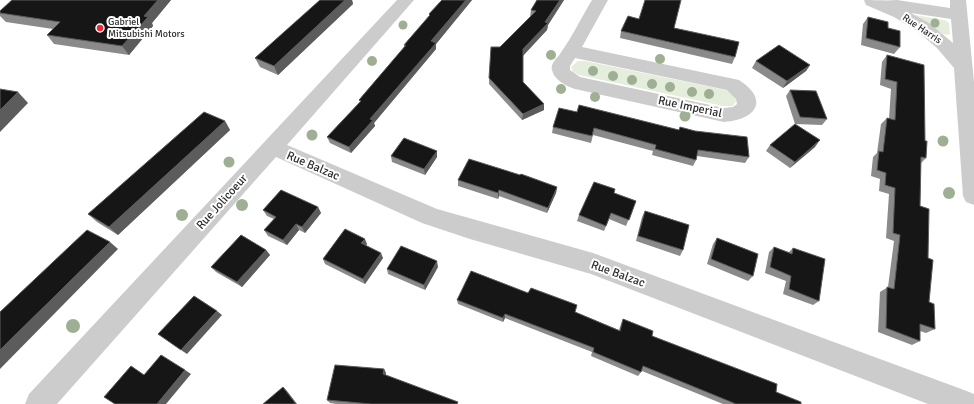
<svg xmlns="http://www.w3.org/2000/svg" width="974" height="404" font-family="Signika,sans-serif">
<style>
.green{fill:#e5eddd}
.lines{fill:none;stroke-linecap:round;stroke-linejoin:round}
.minor{fill:#ccc;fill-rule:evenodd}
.tree{fill:#9faf93}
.wall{fill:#8a8a8a}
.shaded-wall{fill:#5c5c5c}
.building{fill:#161616;stroke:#5c5c5c}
.poi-dot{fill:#f0282f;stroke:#fff;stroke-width:1.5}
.labels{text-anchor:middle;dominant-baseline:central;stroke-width:4;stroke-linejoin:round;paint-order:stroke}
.far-poi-label{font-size:10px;fill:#2f2f2f;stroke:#fff;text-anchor:start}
.far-street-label{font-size:10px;fill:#2f2f2f;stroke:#fff}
.street-label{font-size:12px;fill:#2f2f2f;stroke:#fff}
</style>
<rect width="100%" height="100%" fill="#fff"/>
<g class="green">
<polygon points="915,15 944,20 949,23 950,34 947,35 943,34"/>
<path d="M 578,61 L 585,61 L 726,90 C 730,92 736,96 736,101 L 733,106 L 723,106 L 579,75 L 573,72 L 571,67 Z"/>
</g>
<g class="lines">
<g class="minor">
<polygon points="397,0 414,0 287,145 437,209 593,253 964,390 974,394 974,404 928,404 591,274 470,239 422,223 276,157 57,404 25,404 29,394"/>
<path d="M 592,0 L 608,0 L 582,47 L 739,80 C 770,100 756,120 724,122 L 575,89 C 566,86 554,80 552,70 C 550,64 557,58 560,54 C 572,37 581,18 592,0 ZM 575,58 L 727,90 L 736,99 L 737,104 L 733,107 L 724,108 L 580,77 L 570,70 L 570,66 Z"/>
<path d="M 864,0 C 876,0 887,1 897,0 L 950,8 L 950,0 L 966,0 L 974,82 L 974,205 L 966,202 L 963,196 L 954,68 L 937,48 L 917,31 L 894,17 L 866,5 ZM 911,13 L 951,19 L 953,43 L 929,23 Z"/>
</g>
</g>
<g class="tree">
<circle cx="935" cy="23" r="4.5"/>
<circle cx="403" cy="25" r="4.5"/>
<circle cx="551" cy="55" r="5"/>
<circle cx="660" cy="59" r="5"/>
<circle cx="372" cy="61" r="5"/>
<circle cx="593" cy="71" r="5"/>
<circle cx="613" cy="76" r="5"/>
<circle cx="632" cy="80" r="5"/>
<circle cx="652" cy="84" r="5"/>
<circle cx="670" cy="87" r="5"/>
<circle cx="561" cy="89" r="5"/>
<circle cx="692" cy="92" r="5"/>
<circle cx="709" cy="94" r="5"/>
<circle cx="595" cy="97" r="5"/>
<circle cx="685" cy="116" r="5.5"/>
<circle cx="312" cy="135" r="5.5"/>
<circle cx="943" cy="141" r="5.5"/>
<circle cx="229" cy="162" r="5.5"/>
<circle cx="949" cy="193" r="6"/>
<circle cx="242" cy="205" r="6"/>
<circle cx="182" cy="215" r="6"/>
<circle cx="73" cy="326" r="7"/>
</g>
<g class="wall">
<polygon points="12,0 171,0 152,23 153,26 129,55 54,44 47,35 53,29 6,22 0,16 0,11"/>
<polygon points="320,0 352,0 353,4 278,75 260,67 255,58"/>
<polygon points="442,0 472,0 436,44 436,49 374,123 375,126 351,153 330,143 327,137 360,102 359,100 405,47 404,45 429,16 429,14"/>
<polygon points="537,0 564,0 548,25 547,30 523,55 523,82 544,104 544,110 522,120 489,84 489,78 500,47 530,17 531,10"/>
<polygon points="868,17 888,28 900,47 894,54 861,45 863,24"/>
<polygon points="674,28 735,57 732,64 620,38 621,31"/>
<polygon points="887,55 925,141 926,158 921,163 920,206 928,258 929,302 935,329 926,333 920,331 920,341 912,345 878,332 880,292 888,287 894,241 886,238 889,194 879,191 880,179 871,176 873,157 877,153 881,124 887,118 889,119 891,89 880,85 882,62"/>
<polygon points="756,61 810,65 806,71 783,88 752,68"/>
<polygon points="790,90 827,119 822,125 795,124 786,96"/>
<polygon points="577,112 679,130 680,127 749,157 745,163 697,156 696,160 693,166 652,155 653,151 593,135 591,143 552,133 553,127"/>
<polygon points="225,121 230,130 118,235 97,222 88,214"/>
<polygon points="770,145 815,147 790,168 766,151"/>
<polygon points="437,151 437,157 425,175 392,162 391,156"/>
<polygon points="458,180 557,187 556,193 547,213 499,196 498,199 458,186"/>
<polygon points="614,193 636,201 626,226 609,219 604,231 577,221 579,215"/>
<polygon points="318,207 321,213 305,233 299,230 287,245 268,236 264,230 274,219 267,216 263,210"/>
<polygon points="645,211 683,250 680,256 636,241 642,217"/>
<polygon points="717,238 753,276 748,281 707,264 713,244"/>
<polygon points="367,244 366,246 383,258 365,284 325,264 323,259"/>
<polygon points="774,247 789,252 793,248 819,301 813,305 783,294 786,281 765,273 769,252"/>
<polygon points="266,250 270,255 242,287 216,272 211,267"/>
<polygon points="438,267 425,290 388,274 387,269"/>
<polygon points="457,300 575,312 619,330 621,324 623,319 652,336 776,392 801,404 723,404 642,371 638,376 591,356 592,352 505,318 503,322 458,304"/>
<polygon points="384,369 386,373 386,375 458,404 336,404 330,403 327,400"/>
</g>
<g class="shaded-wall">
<polygon points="158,0 171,0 152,23 153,26 129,55 122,46 144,16"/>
<polygon points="345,0 352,0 353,4 278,75 274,66"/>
<polygon points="466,0 472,0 436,44 436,49 374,123 375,126 351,153 349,147 370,119 431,41"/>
<polygon points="560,0 564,0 548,25 547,30 523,56 523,49 545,22"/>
<polygon points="810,65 806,71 783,88 787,81"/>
<polygon points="18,92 28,103 0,132 0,110"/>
<polygon points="544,104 544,110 522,120 523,114"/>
<polygon points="225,121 230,130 118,235 109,227"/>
<polygon points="820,140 815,147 790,168 795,162"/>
<polygon points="437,151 437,157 425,175 424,169"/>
<polygon points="557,187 556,193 547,213 548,208"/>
<polygon points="499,190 499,196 498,199 498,193"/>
<polygon points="318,207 321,213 305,233 302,227"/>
<polygon points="296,224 299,230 287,245 283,240"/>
<polygon points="365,239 367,244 363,249 361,243"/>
<polygon points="110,242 118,249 0,369 0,350"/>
<polygon points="266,250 270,255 242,287 237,282"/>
<polygon points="381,253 383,258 365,284 363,279"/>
<polygon points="437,261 438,267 425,290 424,285"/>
<polygon points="217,311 222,315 187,354 181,350"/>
<polygon points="505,314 505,318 503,322 503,318"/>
<polygon points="384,369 386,373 385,377 383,374"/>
<polygon points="185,370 191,374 166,404 157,404"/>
<polygon points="283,387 287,391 297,404 296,404"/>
</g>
<g class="building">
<polygon points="12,0 158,0 144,16 148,17 122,46 47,35 60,22 0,13 0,11"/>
<polygon points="320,0 345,0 274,66 255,58"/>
<polygon points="442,0 466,0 431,41 436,43 370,119 373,120 349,147 327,137 361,101 359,100 406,45 404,45 430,15 429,14"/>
<polygon points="537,0 560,0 545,22 548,23 523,49 523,82 544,104 523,114 489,78 491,47 500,47 536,11 531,10"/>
<polygon points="645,0 681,0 674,28 739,42 735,57 621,31 628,16 639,19"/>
<polygon points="868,17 888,22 888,28 900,31 900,47 866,38"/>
<polygon points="779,45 810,65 787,81 756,61"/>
<polygon points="887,55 924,65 925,141 927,141 926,158 921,157 920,206 929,209 928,258 933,260 929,302 934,304 935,329 920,324 920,341 886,328 887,287 894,289 900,235 893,233 895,188 885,185 886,173 877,170 879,151 883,152 887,118 895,120 897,82 885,79"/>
<polygon points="0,89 18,92 0,110"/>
<polygon points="790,90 816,91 827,119 800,117"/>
<polygon points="579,105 679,130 680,127 695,131 747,137 749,157 698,150 696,160 655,149 656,145 594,128 592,136 553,127 559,108 577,112"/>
<polygon points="204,112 225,121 109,227 88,214"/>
<polygon points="795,124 820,140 795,162 770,145"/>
<polygon points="404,138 437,151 424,169 391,156"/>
<polygon points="469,159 520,175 521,174 557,187 548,208 499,190 498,193 458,180"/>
<polygon points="594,182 615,189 614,193 636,201 629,220 611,213 606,226 579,215"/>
<polygon points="281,190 318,207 302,227 296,224 283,240 264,230 276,217 263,210"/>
<polygon points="645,211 689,225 683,250 638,236"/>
<polygon points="345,229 365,239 361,243 381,253 363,279 323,259"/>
<polygon points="87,230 110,242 0,350 0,312"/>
<polygon points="241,235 266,250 237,282 211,267"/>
<polygon points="717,238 758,254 753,276 711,259"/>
<polygon points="401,246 437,261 424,285 387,269"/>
<polygon points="774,247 792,254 793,248 825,259 819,301 789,289 791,276 770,267"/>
<polygon points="471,271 528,293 531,288 577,305 575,312 620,331 623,319 653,331 652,336 777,384 776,392 801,402 801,404 736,404 643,366 641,372 593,352 594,348 505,314 503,318 457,300"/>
<polygon points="194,296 217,311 181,350 158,334"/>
<polygon points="161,355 185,370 157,404 115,404 104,397 131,366 144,375"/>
<polygon points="335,365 384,369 383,374 458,402 457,404 371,404 327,400"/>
<polygon points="283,387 296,404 263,404"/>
</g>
<circle class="poi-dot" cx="100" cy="28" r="4"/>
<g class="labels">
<g class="far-poi-label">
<text x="108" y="22">Gabriel<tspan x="108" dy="12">Mitsubishi Motors</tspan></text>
</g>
<g class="far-street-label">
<text transform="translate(922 29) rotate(34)">Rue Harris</text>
</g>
<g class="street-label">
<text transform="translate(690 107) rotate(12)">Rue Imperial</text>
<text transform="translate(313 166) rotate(23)">Rue Balzac</text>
<text transform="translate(222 202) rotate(-48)">Rue Jolicoeur</text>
<text transform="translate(618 274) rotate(20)">Rue Balzac</text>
</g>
</g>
</svg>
